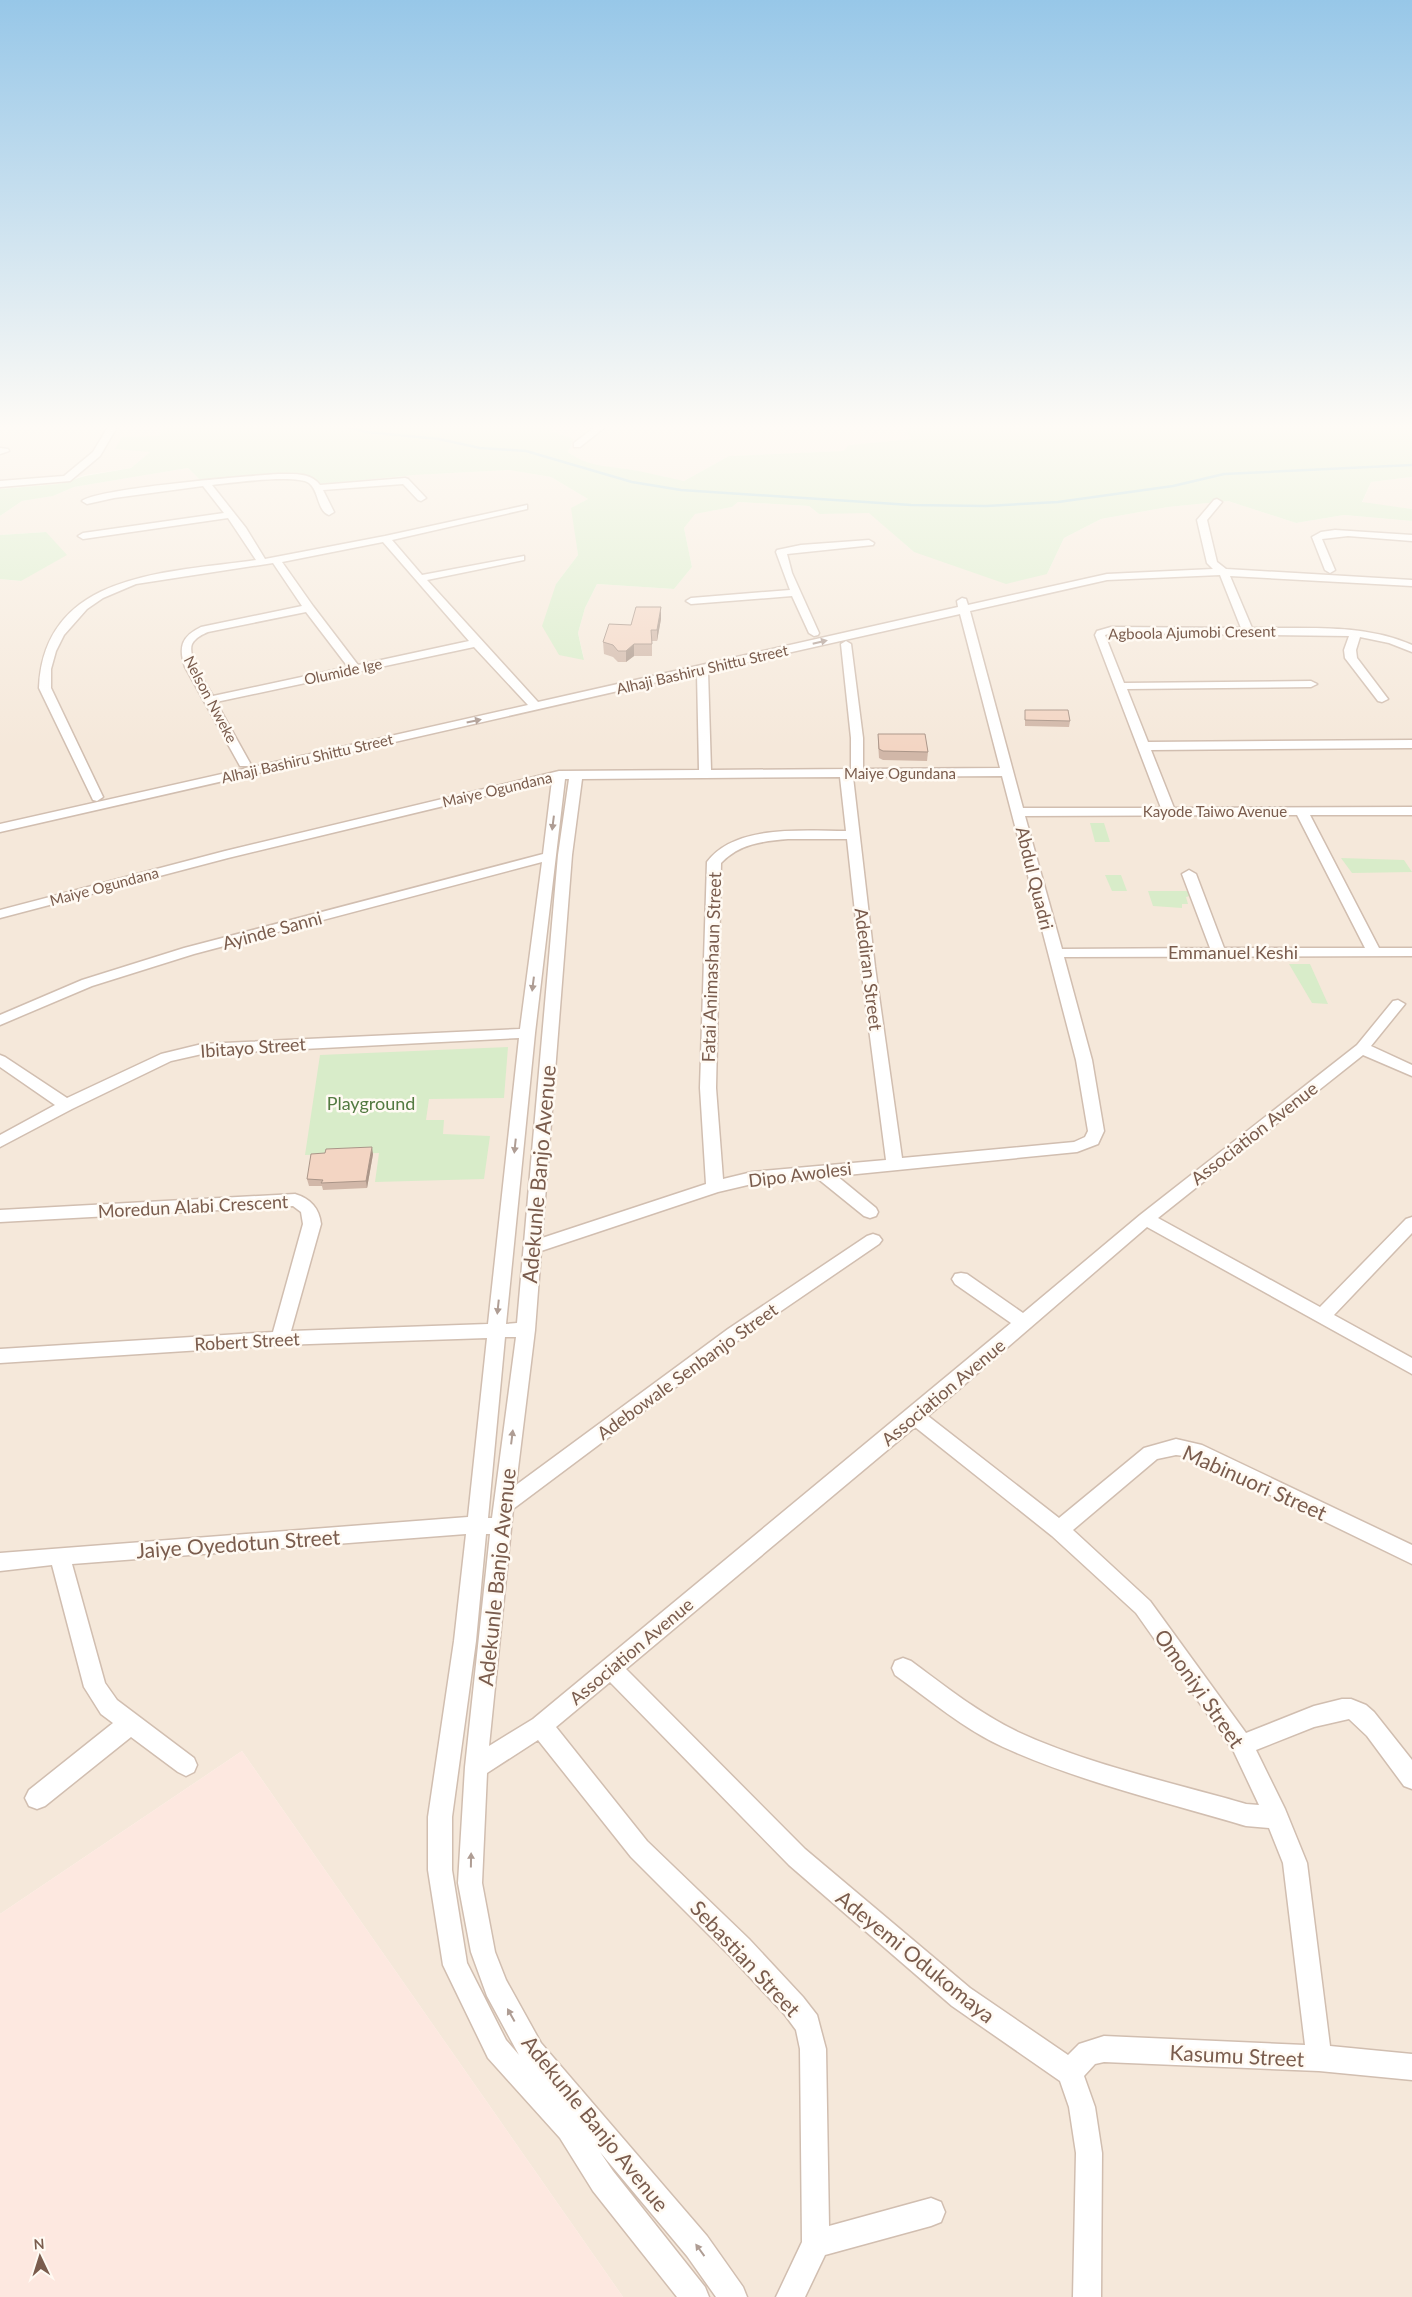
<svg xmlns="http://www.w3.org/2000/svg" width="1412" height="2297" font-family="Lato,sans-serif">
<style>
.residential{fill:#f5e8da}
.commercial{fill:#fde8e0}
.green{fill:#d8ecc9}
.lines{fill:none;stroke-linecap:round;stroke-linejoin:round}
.stream{stroke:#a5d3da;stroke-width:2.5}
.street-casing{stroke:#d1beb0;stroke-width:3}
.street{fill:#fff;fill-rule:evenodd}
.wall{fill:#d1b7a8}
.shaded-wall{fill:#aa9588}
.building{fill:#f3d5c3;stroke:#aa9588}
.oneway{fill:#af9d94}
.labels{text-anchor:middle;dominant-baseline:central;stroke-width:5;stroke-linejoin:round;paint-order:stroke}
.far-street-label{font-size:15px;fill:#7a5c4d;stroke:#fffaf3}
.street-label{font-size:18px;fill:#7a5c4d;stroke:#fffaf3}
.park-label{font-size:18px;fill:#537a41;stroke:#fffaf3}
.near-street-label{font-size:21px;fill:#7a5c4d;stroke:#fffaf3}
</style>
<rect width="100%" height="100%" fill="#fdf6ec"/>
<g class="residential">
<polygon points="0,427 164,427 151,451 131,468 85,475 59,484 0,489"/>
<polygon points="553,427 905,427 911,439 849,445 843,451 729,456 684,481 627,469 598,467 580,461 568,452 574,439 549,431"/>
<polygon points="188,468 200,480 295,475 322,484 415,475 509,470 551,477 588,499 572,508 578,555 556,584 584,659 578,633 585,608 597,584 674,589 692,567 684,528 694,514 732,507 738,502 809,506 819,514 869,512 914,552 1047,574 1064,538 1101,519 1168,507 1228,501 1296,523 1344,515 1412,521 1412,2297 623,2297 242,1751 0,1914 0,579 21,581 46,532 0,535 0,516 22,501 53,496 74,487"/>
<polygon points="1412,477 1412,509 1362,503 1371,482"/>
</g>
<polygon class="commercial" points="242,1751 623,2297 0,2297 0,1914"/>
<g class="green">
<path d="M 164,427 L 553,427 L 550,431 L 574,439 L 568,452 C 587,466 604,466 627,469 C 646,472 665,477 684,481 L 729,456 L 843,451 L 849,445 L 911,439 L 905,427 L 1412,427 L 1412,477 L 1371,482 L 1362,502 L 1412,509 L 1412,521 L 1344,515 L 1296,523 L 1228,501 L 1168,507 L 1101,519 L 1064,538 L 1047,574 L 1006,584 L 914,552 L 869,513 L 819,514 L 809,506 L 738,502 L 732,507 L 695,514 L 684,528 L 692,567 L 674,589 L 597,584 L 585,608 L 578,633 L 584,660 L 559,655 L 542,626 L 556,584 L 578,555 L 571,508 L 588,499 L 551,477 L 509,470 L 415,475 L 322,484 L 295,475 L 200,480 L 188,468 L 74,487 L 53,496 L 22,501 L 0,516 L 0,489 L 59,484 L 85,476 L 131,468 L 150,452 L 115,449 L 122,437 L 159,436 Z"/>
<polygon points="46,532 67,555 21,581 0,579 0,535"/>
<polygon points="1090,823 1104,823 1110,842 1095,842"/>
<polygon points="1341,858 1404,860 1412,872 1352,873"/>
<polygon points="1105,875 1121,875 1127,891 1112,891"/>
<polygon points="1148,891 1190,891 1190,896 1186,897 1188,904 1182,904 1182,908 1153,906"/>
<polygon points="1289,964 1310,964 1328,1004 1312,1003"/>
<polygon points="508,1047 504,1098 429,1099 426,1120 444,1120 443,1134 490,1136 484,1179 375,1182 379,1153 305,1155 320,1055"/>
</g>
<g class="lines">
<polyline class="stream" points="348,427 366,432 439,439 480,448 526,451 632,482 681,490 911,505 986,506 1058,502 1173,486 1224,474 1412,465"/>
<defs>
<g id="street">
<polygon points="108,427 117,427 100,456 70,481 0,487 0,481 64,476 93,452"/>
<polygon points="595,427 605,427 580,447 574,447 574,443"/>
<polygon points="0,448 8,449 9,451 0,454"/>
<path d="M 278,474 C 292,474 311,472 320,485 L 405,478 L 408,479 L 426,498 L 421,501 L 418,500 L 403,484 L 323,490 L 334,512 L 329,515 C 317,511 319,490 309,483 C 296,474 229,483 212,485 L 246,528 L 265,559 L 385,536 L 527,505 L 527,509 L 392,540 L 422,575 L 524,556 L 524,560 L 427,580 L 538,702 L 958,607 L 957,601 L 962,598 L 966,599 L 968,605 L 1107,574 L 1213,569 L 1207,563 L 1197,520 L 1214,500 L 1217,499 L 1222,502 L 1207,520 L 1217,562 L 1226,569 L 1412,580 L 1412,586 L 1230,576 L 1252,628 C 1305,629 1363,623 1412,645 L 1412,652 L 1389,643 L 1360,637 L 1356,650 L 1357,658 L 1388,699 L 1382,702 L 1378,701 L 1345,658 L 1344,650 L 1349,636 L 1112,633 L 1105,635 L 1124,683 L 1311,681 L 1317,684 L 1311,687 L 1127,689 L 1148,742 L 1412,740 L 1412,748 L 1151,750 L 1174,808 L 1412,807 L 1412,815 L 1310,815 L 1379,948 L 1412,948 L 1412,956 L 1064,957 L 1092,1060 L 1104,1131 L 1098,1144 L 1077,1152 L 837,1176 L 876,1208 L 878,1212 L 876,1216 L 870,1218 L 864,1216 L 817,1178 L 752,1184 L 718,1192 L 541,1251 L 535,1330 L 516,1485 L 728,1329 L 867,1236 L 873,1234 L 879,1236 L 882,1240 L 879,1244 L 740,1339 L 513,1509 L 489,1746 L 533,1719 L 1011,1323 L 955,1284 L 952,1279 L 955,1274 L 961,1273 L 967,1274 L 1023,1313 L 1140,1215 L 1357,1045 L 1393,1001 L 1398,1000 L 1405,1004 L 1371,1046 L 1412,1065 L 1412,1076 L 1363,1055 L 1158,1218 L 1320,1307 L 1406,1219 L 1412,1217 L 1412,1233 L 1334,1315 L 1412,1358 L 1412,1374 L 1147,1227 L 928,1416 L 1059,1518 L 1144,1448 L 1176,1439 L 1202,1445 L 1412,1545 L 1412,1564 L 1192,1457 L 1176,1455 L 1157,1459 L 1073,1530 L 1150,1601 L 1246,1733 L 1314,1706 L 1342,1699 L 1351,1699 L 1366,1705 L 1374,1712 L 1412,1760 L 1412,1789 L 1404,1786 L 1367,1736 L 1349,1719 L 1314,1727 L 1256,1750 L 1285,1809 L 1307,1863 L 1330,2046 L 1412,2054 L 1412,2080 L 1319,2071 L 1104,2062 L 1095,2064 L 1084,2076 L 1095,2107 L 1102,2153 L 1101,2297 L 1073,2297 L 1076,2153 L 1069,2107 L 1060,2081 L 952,2006 L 789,1865 L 610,1682 L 556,1727 L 647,1841 L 749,1939 L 803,1997 L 817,2015 L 826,2049 L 829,2226 L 931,2198 L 941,2202 L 945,2212 L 941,2222 L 931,2226 L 825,2255 L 805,2297 L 776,2297 L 802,2242 L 800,2049 L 796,2030 L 785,2015 L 731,1957 L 631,1857 L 538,1740 L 487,1773 L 482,1883 L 495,1952 L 506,1980 L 541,2043 L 707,2236 L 743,2287 L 747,2297 L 716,2297 L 687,2256 L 600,2152 L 613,2171 L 705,2287 L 709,2297 L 677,2297 L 593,2191 L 560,2138 L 488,2058 L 443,1965 L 428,1870 L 428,1817 L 454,1641 L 466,1534 L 72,1564 L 105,1683 L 117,1700 L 194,1758 L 197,1765 L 194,1772 L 186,1776 L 178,1772 L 131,1737 L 45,1806 L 37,1809 L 29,1806 L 25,1798 L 29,1790 L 113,1723 L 101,1714 L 84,1687 L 52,1565 L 0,1571 L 0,1553 L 468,1517 L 487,1338 L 280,1345 L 0,1363 L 0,1349 L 273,1332 L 303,1224 L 301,1212 L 293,1206 L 0,1222 L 0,1210 L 295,1194 C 311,1199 319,1208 321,1224 L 291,1331 L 488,1324 L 519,1038 L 202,1054 L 171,1061 L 72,1109 L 0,1147 L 0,1135 L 55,1105 L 0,1067 L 0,1055 L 5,1057 L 67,1098 L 161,1054 L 202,1044 L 520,1029 L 542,862 L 194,954 L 92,986 L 0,1025 L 0,1015 L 82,980 L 184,948 L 543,854 L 552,780 L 228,858 L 0,918 L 0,910 L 225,851 L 559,771 L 699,770 L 697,673 L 0,832 L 0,824 L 528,705 L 474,647 L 216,702 L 250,763 L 248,766 L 240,766 L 185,667 C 178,647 182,636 201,627 L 302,606 L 273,563 L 136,584 L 103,598 L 87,609 L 64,635 L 56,651 L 51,669 L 51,688 L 103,797 L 97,801 L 93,800 L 39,688 C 44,571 169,573 256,560 L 228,518 L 83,539 L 78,536 L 83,533 L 224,513 L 203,486 L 114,498 L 87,504 L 82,501 C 98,488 249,476 278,474 ZM 383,542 L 469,641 L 358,665 L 313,606 L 282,562 ZM 1220,575 L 1241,628 L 1111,627 L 1097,631 L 1095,635 L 1161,808 L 1023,808 L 970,611 L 1107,580 ZM 306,612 L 348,667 L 213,696 C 206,684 187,657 192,644 C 195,638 203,634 208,632 ZM 960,614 L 1000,768 L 863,769 L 863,738 L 851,644 L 846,641 L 841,644 L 851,738 L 851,769 L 711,770 L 708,671 ZM 1002,776 L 1076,1060 L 1088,1131 L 1085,1137 L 1074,1142 L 902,1158 L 875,967 L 853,777 ZM 840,777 L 846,831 C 804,831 735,824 707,862 L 700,1088 L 706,1184 L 542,1238 L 572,855 L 582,779 ZM 565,779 L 569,779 L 558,855 L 517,1323 L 506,1324 L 535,1033 ZM 1297,815 L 1365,948 L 1224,948 L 1196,874 L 1189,870 L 1182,874 L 1210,948 L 1062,949 L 1025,816 ZM 788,839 L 847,839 L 861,967 L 886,1160 L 752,1172 L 723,1179 L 716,1088 L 721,863 C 739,844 763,841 788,839 ZM 505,1337 L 516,1337 L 492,1518 L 488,1518 ZM 915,1427 L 1052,1536 L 1136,1613 L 1234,1752 L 1259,1805 L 1246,1804 C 1170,1782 1090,1765 1018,1732 C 980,1714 945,1686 911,1661 L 903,1658 L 895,1661 L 892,1668 L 895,1675 C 930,1700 964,1729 1003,1747 C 1081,1782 1165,1802 1246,1826 L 1269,1828 L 1283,1863 L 1305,2045 L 1104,2036 L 1079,2044 L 1068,2055 L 970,1988 L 805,1849 L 626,1669 ZM 486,1534 L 490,1534 L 465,1767 L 458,1883 L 471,1952 L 487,1996 L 519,2055 L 506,2040 L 467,1963 L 452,1870 L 452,1817 L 476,1641 Z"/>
<polygon points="1335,530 1412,535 1412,541 1348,536 1322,539 1335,570 1330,573 1325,570 1312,537 1321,532"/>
<polygon points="869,540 874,543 873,545 787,554 792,573 819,633 818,635 814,636 809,633 792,596 691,604 686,601 691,598 790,590 776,552 777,550 801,545"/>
</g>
</defs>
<use href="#street" class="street-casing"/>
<use href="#street" class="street"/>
</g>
<g class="wall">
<polygon points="661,619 657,641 652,641 652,656 634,656 626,662 618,662 613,657 604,654 603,642 631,625"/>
<polygon points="1025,710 1070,721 1069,727 1025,726"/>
<polygon points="878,734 928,752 927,761 883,760 879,758 878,743"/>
<polygon points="373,1154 367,1188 323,1190 322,1186 309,1186 307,1179"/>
</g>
<g class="shaded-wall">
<polygon points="661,607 661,619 657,641 657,630"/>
<polygon points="634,644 634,656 626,662 626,651"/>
<polygon points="372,1147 373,1154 367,1188 366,1181"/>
</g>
<g class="building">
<polygon points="636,607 661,607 657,630 651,630 652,644 634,644 626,651 618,651 613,645 603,642 609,624 631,625"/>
<polygon points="1025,710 1068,710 1070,721 1025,720"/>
<polygon points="878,734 925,734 928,752 883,751 879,749"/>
<polygon points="372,1147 366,1181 321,1183 323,1180 307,1179 311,1154 325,1153 326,1149"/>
</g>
<defs><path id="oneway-solid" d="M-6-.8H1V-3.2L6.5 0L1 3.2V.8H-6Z" transform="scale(1.25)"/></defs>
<g class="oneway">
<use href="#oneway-solid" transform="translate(820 642) rotate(-13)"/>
<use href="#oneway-solid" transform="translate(474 721) rotate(-12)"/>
<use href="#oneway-solid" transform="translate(553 823) rotate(97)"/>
<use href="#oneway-solid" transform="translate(533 984) rotate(97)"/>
<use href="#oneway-solid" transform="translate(515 1146) rotate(96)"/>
<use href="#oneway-solid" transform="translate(498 1307) rotate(96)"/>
<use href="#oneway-solid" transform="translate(512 1437) rotate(-83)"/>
<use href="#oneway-solid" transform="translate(471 1860) rotate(-89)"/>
<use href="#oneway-solid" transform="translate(511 2015) rotate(-119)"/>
<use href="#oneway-solid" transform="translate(700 2250) rotate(-126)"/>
</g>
<linearGradient id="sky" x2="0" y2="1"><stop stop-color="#97c7e8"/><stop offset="0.57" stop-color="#fefbf6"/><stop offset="1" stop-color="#fefbf6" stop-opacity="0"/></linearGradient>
<rect width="1412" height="749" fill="url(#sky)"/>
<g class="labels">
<g class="far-street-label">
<text transform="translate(1192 632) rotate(-1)">Agboola Ajumobi Cresent</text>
<text transform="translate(702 669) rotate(-13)">Alhaji Bashiru Shittu Street</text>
<text transform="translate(343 671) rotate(-12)">Olumide Ige</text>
<text transform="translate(211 699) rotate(62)">Nelson Nweke</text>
<text transform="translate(307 758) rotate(-13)">Alhaji Bashiru Shittu Street</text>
<text x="900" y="773">Maiye Ogundana</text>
<text transform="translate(497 789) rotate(-13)">Maiye Ogundana</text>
<text x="1215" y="811">Kayode Taiwo Avenue</text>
<text transform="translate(104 886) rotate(-15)">Maiye Ogundana</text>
</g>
<g class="street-label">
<text transform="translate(1035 878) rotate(76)">Abdul Quadri</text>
<text transform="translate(272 930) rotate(-15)">Ayinde Sanni</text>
<text x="1233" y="952">Emmanuel Keshi</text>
<text transform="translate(711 967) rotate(-88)">Fatai Animashaun Street</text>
<text transform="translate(869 969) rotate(83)">Adediran Street</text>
<text transform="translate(253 1047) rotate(-4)">Ibitayo Street</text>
<text transform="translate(1254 1133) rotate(-38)">Association Avenue</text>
<text transform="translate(800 1174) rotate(-7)">Dipo Awolesi</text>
<text transform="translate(193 1206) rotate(-3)">Moredun Alabi Crescent</text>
<text transform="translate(247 1341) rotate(-3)">Robert Street</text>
<text transform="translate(687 1371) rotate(-36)">Adebowale Senbanjo Street</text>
<text transform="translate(943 1392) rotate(-40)">Association Avenue</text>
<text transform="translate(631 1651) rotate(-40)">Association Avenue</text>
</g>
<g class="park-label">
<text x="371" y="1103">Playground</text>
</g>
<g class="near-street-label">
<text transform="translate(538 1174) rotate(-85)">Adekunle Banjo Avenue</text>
<text transform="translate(1255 1482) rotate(24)">Mabinuori Street</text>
<text transform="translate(238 1543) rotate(-4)">Jaiye Oyedotun Street</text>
<text transform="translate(496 1577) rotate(-84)">Adekunle Banjo Avenue</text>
<text transform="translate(1200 1688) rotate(55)">Omoniyi Street</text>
<text transform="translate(916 1956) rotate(39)">Adeyemi Odukomaya</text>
<text transform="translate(746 1958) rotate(47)">Sebastian Street</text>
<text transform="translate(1237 2055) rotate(3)">Kasumu Street</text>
<text transform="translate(596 2123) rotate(51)">Adekunle Banjo Avenue</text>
</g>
</g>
<g transform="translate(40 2257) rotate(356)" stroke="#fffaf3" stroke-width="4" paint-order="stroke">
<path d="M0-4L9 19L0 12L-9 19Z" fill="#7a5c4d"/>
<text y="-8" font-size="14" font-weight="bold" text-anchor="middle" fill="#7a5c4d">N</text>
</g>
</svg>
